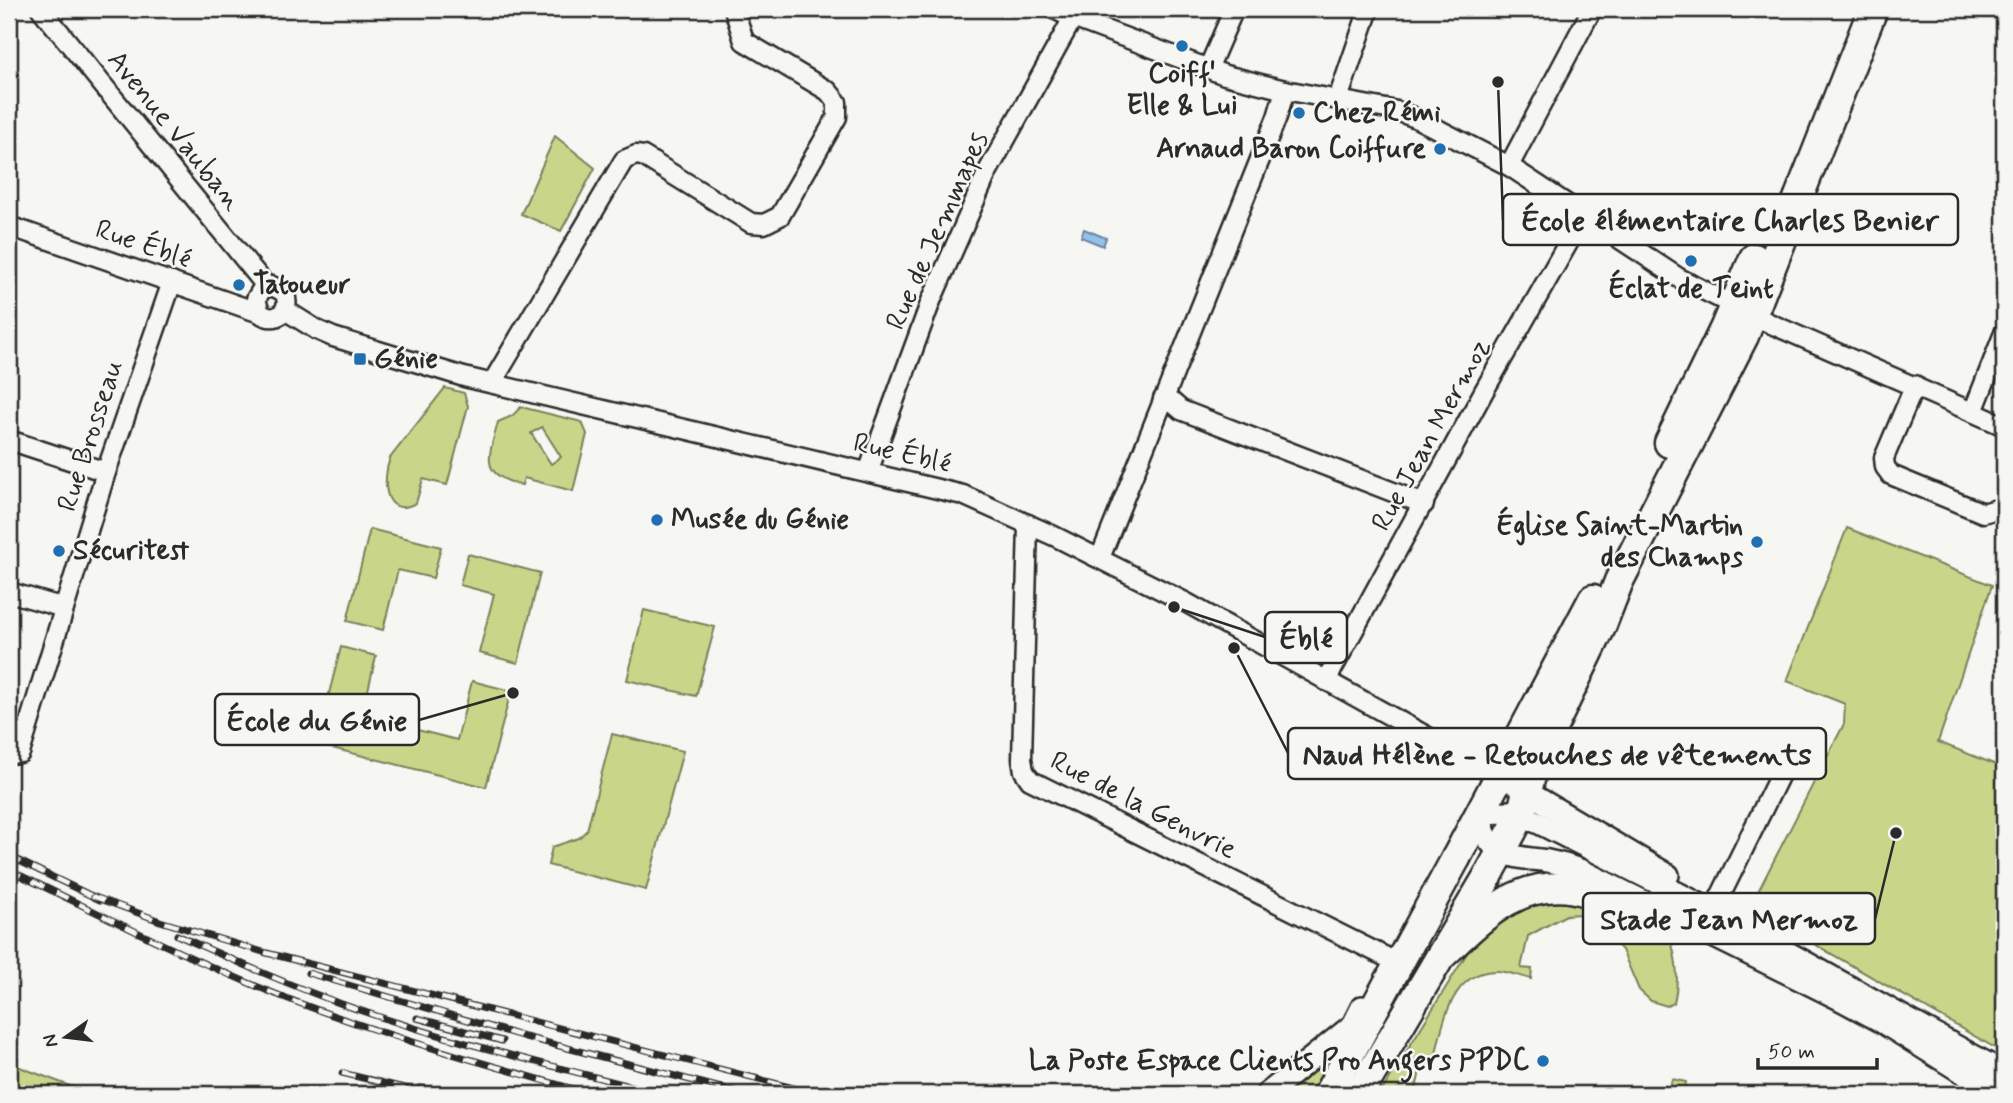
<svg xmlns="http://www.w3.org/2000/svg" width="2013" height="1103" font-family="Mynerve,sans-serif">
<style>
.green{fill:#c9d68a;stroke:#7a805a;stroke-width:2;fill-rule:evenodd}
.water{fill:#92c1ec;stroke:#69859f;stroke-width:2}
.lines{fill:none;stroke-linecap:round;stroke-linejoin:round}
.minor-casing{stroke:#2b2b2b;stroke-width:23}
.tertiary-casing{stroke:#2b2b2b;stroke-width:26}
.primary-casing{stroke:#2b2b2b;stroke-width:33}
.trunk-casing{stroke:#2b2b2b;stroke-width:33}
.minor{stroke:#f6f6f2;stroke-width:18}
.tertiary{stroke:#f6f6f2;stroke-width:21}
.primary{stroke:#f6f6f2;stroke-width:28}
.trunk{stroke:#f6f6f2;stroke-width:28}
.rail-casing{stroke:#2b2b2b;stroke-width:7}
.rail{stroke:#f6f6f2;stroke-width:4.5;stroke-dasharray:13;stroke-linecap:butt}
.poi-dot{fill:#1f6fb2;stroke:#f6f6f2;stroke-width:2.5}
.labels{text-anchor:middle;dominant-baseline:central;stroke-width:5;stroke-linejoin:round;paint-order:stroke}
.poi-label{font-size:28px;font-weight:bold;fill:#2b2b2b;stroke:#f6f6f2;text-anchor:start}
.street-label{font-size:28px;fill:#2b2b2b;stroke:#f6f6f2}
.leader{fill:none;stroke:#2b2b2b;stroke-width:2.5}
.callout-dot{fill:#2b2b2b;stroke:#f6f6f2;stroke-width:2.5}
.callout{fill:#f6f6f2;stroke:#2b2b2b;stroke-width:2.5}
.callout-label{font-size:30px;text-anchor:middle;font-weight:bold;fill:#2b2b2b}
</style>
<rect width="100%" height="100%" fill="#f6f6f2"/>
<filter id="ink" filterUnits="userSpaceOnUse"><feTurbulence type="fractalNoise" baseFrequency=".0143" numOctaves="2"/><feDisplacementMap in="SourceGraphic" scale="14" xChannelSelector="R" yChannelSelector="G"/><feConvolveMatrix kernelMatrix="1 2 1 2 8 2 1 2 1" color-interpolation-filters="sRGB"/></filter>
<g filter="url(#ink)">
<g class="green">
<polygon points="555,136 595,168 561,231 521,214"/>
<path d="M 445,388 L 464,393 L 468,406 L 447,485 L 423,479 L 416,503 C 383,520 382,479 390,458 Z"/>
<path d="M 521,407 L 582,422 L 587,434 L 573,491 L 524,478 L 522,485 C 478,475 489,457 498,422 L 512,416 ZM 542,427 L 561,457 L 551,464 L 531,433 Z"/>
<polygon points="1847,528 1992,585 1938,742 2004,768 2004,1053 1750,907 1844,724 1845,704 1787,681"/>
<polygon points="370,529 441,547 433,578 398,570 383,630 347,621"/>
<polygon points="468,554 540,573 518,663 479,653 494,594 460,585"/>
<polygon points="644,610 715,627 696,696 627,680"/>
<polygon points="341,647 376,656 362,716 457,740 472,681 511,691 486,787 316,744"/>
<polygon points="612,734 683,751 646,890 548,865 552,847 579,838 587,830"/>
<path d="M 1554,898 L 1575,903 L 1671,941 C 1677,961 1679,983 1674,1003 L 1667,1006 L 1651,1001 L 1639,990 L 1622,950 L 1593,919 L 1580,914 L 1566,915 L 1528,936 L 1521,968 L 1532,969 L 1531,979 C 1520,976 1509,972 1498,971 C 1448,969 1441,1033 1433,1068 L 1421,1066 L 1415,1094 L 1380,1094 L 1469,950 L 1488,928 L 1508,915 L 1537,902 Z"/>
<polygon points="1333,1052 1337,1056 1316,1094 1282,1094"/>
<polygon points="9,1063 91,1094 9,1094"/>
<polygon points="1672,1079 1686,1082 1683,1094 1668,1094"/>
</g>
<polygon class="water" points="1084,229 1106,238 1103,246 1081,237"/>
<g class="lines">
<defs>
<g id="minor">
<polyline points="41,9 267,287"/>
<polyline points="1054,9 1073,18 1225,75 1285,90 1397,111 1416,118 1509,166 1679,278 1769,323 2004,426"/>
<polyline points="1208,69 1234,9"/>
<polyline points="1338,99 1369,9"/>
<polyline points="1509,166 1592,9"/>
<path d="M 9,226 L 260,313 C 276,325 293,310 284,292 L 272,286 L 262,289 L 256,299 L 260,313"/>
<polyline points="285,310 317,330 333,337 464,377 963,495 1054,536 1187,603 1527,792"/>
<polyline points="492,383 624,160 636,155 643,156 751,223 764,224 780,216 837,117 837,102 828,91 744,41 734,9"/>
<polyline points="1915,385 1884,458 1885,467 1891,475 1983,513 2004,507"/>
<polyline points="1163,399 1173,403 1181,410 1424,504"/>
<polyline points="1973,412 2004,333"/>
<polyline points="9,440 106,472"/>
<polyline points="868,472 931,301 988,171 1073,18"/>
<polyline points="1028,524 1022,759 1024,771 1030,780 1388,958"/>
<polyline points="1100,558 1277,117 1285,90"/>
<polyline points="9,592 64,608"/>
<polyline points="1326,681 1484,391 1584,215"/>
<polyline points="9,754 20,753 106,472 172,282"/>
<polyline points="1713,911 1792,750 1807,758"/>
</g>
<g id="tertiary">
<polyline points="1527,792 1668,875"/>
<polyline points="1267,1094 1353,1025 1362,1007"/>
<path d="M 1997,1094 L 1879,1020 L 1838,998 L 1580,870 C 1569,866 1559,863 1548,861 C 1511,856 1487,858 1479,813 L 1508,812 L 1537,822 L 1713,911 L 2004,1073"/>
</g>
<g id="primary">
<polyline points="1669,443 1725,327 1754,258"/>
<polyline points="1456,858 1593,599"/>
<polyline points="1488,876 1521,815 1533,768 1601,627 1619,581 1744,336 1873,9"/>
</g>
<g id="trunk">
<path d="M 1440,957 C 1479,921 1517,878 1575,889 C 1597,893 1616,904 1638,910 C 1648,912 1659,914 1670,916"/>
<polyline points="1328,1094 1456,858"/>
<polyline points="1359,1094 1488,876"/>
</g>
</defs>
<use href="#minor" class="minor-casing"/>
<use href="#tertiary" class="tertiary-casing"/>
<use href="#primary" class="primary-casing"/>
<use href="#trunk" class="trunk-casing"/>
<use href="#minor" class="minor"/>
<use href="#tertiary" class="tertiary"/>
<use href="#primary" class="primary"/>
<use href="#trunk" class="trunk"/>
<defs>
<g id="rail">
<polyline points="9,856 100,900"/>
<path d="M 9,870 C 95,911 180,955 268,991 C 373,1033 482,1063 591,1094"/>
<polyline points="92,896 160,921 263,952 817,1094"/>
<path d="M 177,935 C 235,961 293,987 353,1008 C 454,1043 558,1067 661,1094"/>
<polyline points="308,973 525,1037 744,1094"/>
<polyline points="417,1018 502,1041"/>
<polyline points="342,1073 429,1094"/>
<polyline points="420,1088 477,1094"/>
</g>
</defs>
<use href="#rail" class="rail-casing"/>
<use href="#rail" class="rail"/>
</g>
</g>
<g class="poi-dot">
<circle cx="1182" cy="46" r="7"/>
<circle cx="1299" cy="113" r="7"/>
<circle cx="1440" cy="149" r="7"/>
<circle cx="1691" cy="261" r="7"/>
<circle cx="239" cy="285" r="7"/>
<rect x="353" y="352" width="14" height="14" rx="3.5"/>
<circle cx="657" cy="520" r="7"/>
<circle cx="1757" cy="542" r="7"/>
<circle cx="59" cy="551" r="7"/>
<circle cx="1543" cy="1061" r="7"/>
</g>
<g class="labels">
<g class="poi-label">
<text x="1182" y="74" text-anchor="middle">Coiff'<tspan x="1182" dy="32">Elle &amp; Lui</tspan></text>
<text x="1313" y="113">Chez Rémi</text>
<text x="1426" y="149" text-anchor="end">Arnaud Baron Coiffure</text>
<text x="253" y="285">Tatoueur</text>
<text x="1691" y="289" text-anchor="middle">Éclat de Teint</text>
<text x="374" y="359">Génie</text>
<text x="671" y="520">Musée du Génie</text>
<text x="1743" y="526" text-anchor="end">Église Saint-Martin<tspan x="1743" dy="32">des Champs</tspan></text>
<text x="73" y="551">Sécuritest</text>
<text x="1529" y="1061" text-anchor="end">La Poste Espace Clients Pro Angers PPDC</text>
</g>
<g class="street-label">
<text transform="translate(174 131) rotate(51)">Avenue Vauban</text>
<text transform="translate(938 231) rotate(-66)">Rue de Jemmapes</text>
<text transform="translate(143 245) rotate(19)">Rue Éblé</text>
<text transform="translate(1432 435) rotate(-61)">Rue Jean Mermoz</text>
<text transform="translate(91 436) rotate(-72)">Rue Brosseau</text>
<text transform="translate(902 454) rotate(13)">Rue Éblé</text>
<text transform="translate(1143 806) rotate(27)">Rue de la Genvrie</text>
</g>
</g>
<path class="leader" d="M1498 82L1503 220M1174 607L1265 637M513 693L419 720M1234 648L1288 753M1896 833L1875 919"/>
<g class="callout-dot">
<circle cx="1498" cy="82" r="7"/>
<circle cx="1174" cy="607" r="7"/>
<circle cx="513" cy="693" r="7"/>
<circle cx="1234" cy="648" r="7"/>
<circle cx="1896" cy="833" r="7"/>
</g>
<g class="callout">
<rect x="1503" y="194" width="455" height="51" rx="7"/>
<rect x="1265" y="612" width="82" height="51" rx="7"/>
<rect x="215" y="694" width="204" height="51" rx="7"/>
<rect x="1288" y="728" width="538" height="51" rx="7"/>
<rect x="1583" y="893" width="292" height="51" rx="7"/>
</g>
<g class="callout-label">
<text x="1730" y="230">École élémentaire Charles Benier</text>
<text x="1306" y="648">Éblé</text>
<text x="317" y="730">École du Génie</text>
<text x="1557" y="764">Naud Hélène - Retouches de vêtements</text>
<text x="1729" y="929">Stade Jean Mermoz</text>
</g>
<rect width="2013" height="1103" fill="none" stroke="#f6f6f2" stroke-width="35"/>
<rect x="18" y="18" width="1978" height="1068" fill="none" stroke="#2b2b2b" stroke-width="2.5" filter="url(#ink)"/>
<g transform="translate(66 1037) rotate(256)" stroke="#f6f6f2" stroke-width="5" paint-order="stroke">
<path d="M0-5L12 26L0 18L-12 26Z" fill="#2b2b2b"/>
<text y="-10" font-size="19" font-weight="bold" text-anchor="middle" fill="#2b2b2b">N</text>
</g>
<path d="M1758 1058v10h119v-10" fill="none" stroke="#2b2b2b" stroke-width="3.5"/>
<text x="1768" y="1058" font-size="21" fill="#2b2b2b" stroke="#f6f6f2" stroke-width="5" paint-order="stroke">50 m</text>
</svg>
